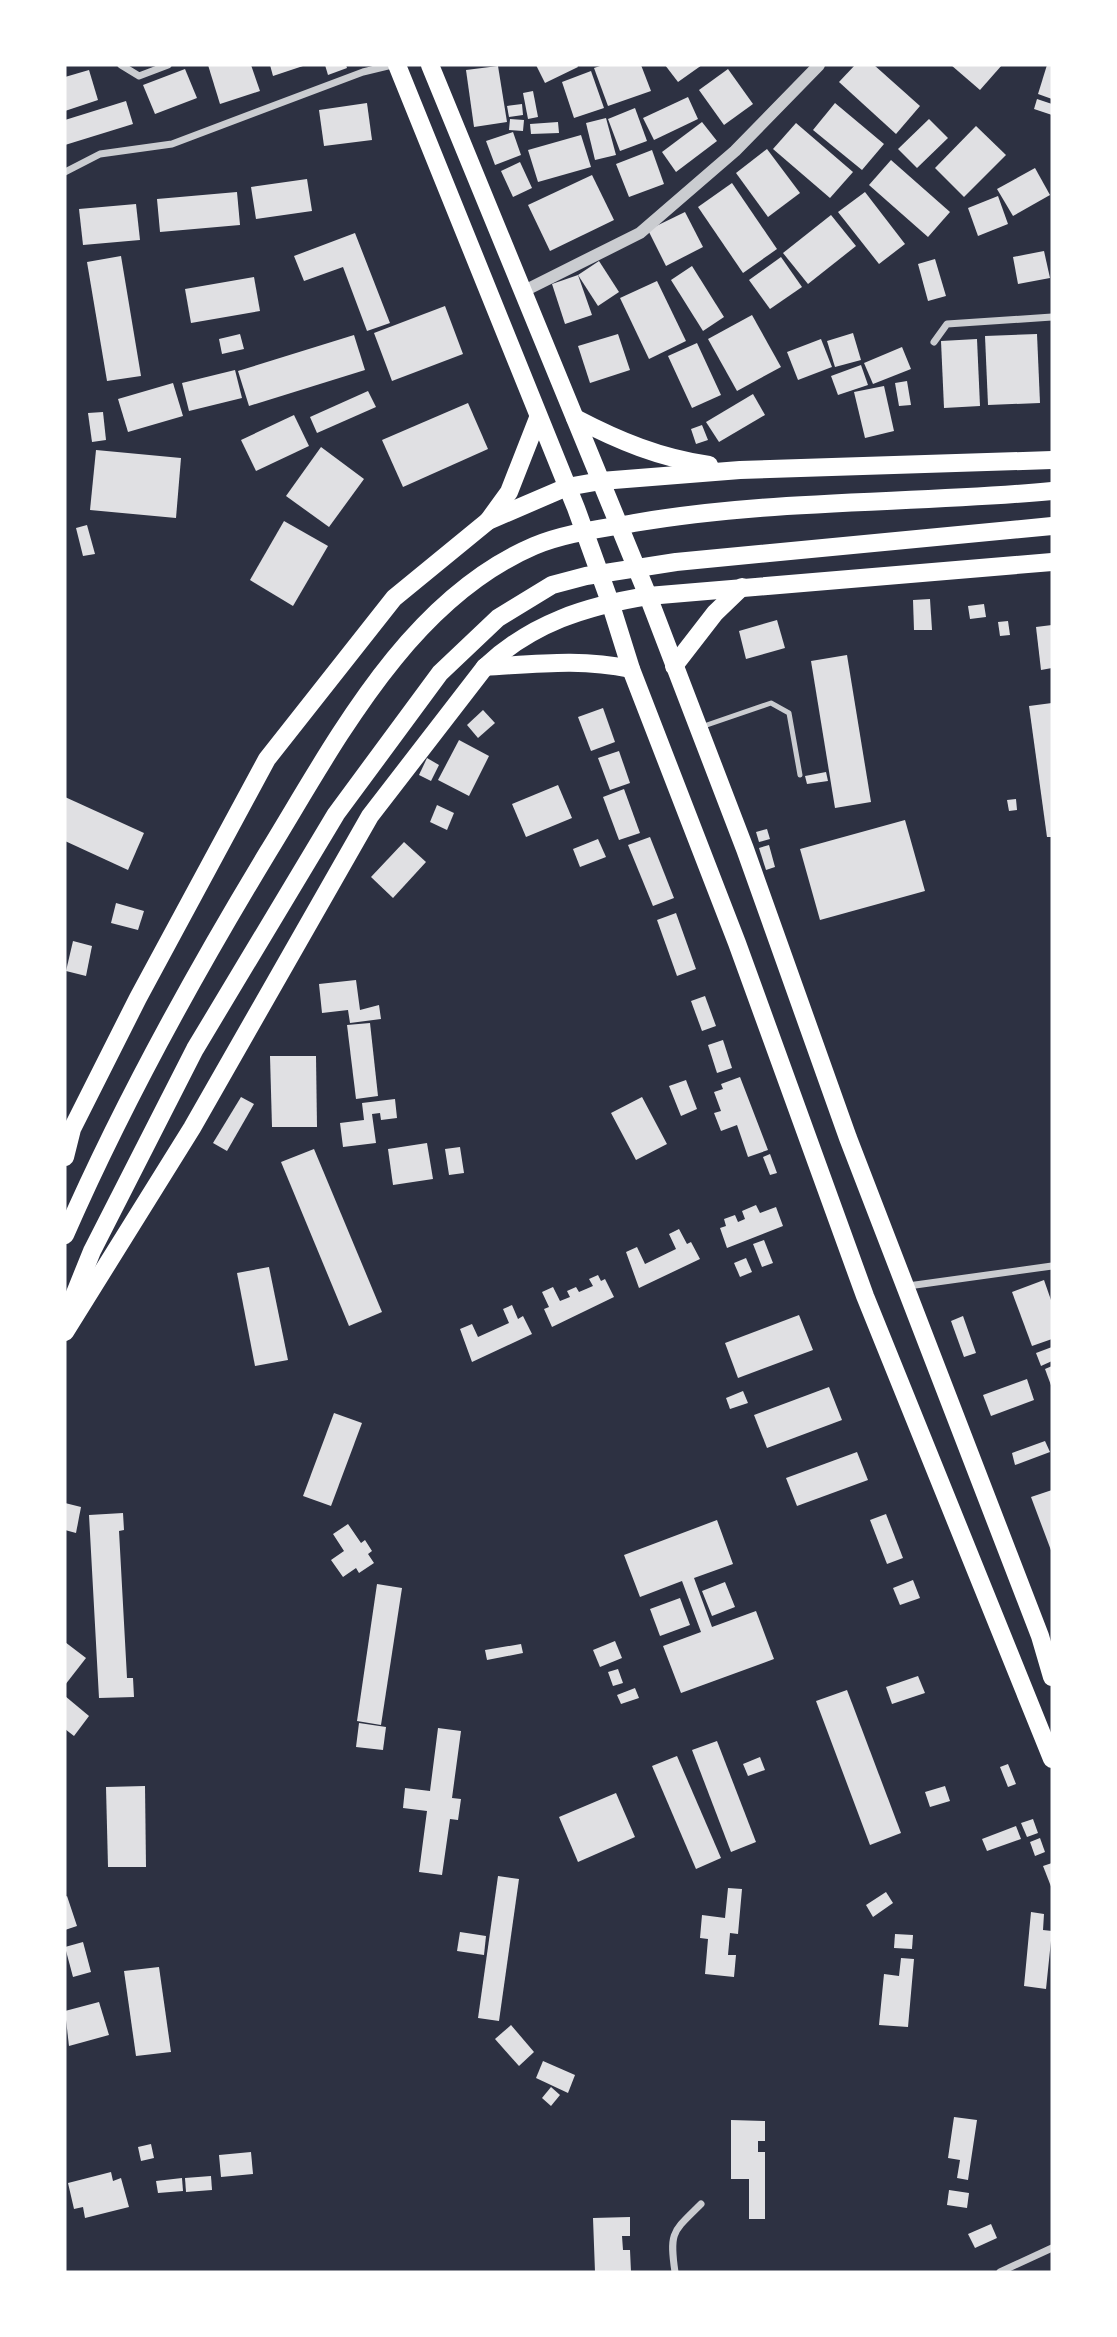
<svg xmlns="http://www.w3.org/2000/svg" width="1117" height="2337" font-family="'Titillium Web',sans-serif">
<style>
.building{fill:#e0e0e3}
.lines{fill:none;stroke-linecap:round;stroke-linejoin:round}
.service{stroke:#caccd0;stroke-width:5}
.minor{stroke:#caccd0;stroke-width:7}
.tertiary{stroke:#caccd0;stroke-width:12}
.primary{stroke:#fff;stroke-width:18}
.trunk{stroke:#fff;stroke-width:18}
</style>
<rect width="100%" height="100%" fill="#2d3142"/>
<g class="building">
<polygon points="208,65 251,65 260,91 220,104"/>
<polygon points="270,65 306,65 273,76"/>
<polygon points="325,65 346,65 347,68 328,75"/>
<polygon points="536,65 577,65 578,67 545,83"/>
<polygon points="603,65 641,65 651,91 608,106 594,68"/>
<polygon points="665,65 702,65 678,82"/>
<polygon points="855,65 874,65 920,106 896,134 839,82"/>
<polygon points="951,65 1002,65 980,90"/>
<polygon points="1047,65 1052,65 1052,99 1038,94"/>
<polygon points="498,66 507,122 474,127 466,70"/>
<polygon points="185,69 197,98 155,114 143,85"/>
<polygon points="728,69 753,104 724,125 699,90"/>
<polygon points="89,70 98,100 65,111 65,77"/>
<polygon points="591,71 604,108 574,118 562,82"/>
<polygon points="533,91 538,117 528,119 523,93"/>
<polygon points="688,97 698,119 654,140 643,118"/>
<polygon points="1037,99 1052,104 1052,115 1034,109"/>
<polygon points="126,101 133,124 65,145 65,120"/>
<polygon points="367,103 372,140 324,146 319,110"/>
<polygon points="835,103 884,144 862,170 813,130"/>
<polygon points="522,104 523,115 509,117 507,106"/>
<polygon points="635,108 647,141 620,151 608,119"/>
<polygon points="606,118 616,155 595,160 586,123"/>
<polygon points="510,119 524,120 523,131 509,130"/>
<polygon points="929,119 948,138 917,168 898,149"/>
<polygon points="558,122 559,133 531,134 530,124"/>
<polygon points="702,122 717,141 676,172 662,152"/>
<polygon points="796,123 853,172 830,198 773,149"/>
<polygon points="976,126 1006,155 964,197 935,168"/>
<polygon points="513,132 521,155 495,165 486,141"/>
<polygon points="581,135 591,167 538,182 528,150"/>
<polygon points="767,149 800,193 768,217 736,173"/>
<polygon points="652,150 664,184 629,197 616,164"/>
<polygon points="891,160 950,212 928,237 869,185"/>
<polygon points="520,162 532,188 513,197 501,171"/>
<polygon points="1035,168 1050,195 1013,216 997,189"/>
<polygon points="592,175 614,220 550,251 528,205"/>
<polygon points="307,179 312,211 256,219 251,187"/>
<polygon points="732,183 777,249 743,273 698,207"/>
<polygon points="237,192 240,225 160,232 157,199"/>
<polygon points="865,192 905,244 879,264 838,212"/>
<polygon points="998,196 1008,224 978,236 968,208"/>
<polygon points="136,204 140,240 83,245 79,209"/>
<polygon points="685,212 703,247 666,266 648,230"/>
<polygon points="831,215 856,246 808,284 783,253"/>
<polygon points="355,233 390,323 367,331 343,267 304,281 294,256"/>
<polygon points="1044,251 1050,278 1018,284 1013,257"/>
<polygon points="121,256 141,376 107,381 87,262"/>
<polygon points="781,257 802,287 770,309 749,280"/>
<polygon points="935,259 946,296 928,301 918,264"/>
<polygon points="599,261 619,292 598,306 578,275"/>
<polygon points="692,266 724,317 703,331 671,280"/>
<polygon points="578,275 592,315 565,324 552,284"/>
<polygon points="254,277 260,311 191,323 185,289"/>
<polygon points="657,281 686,341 649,359 620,298"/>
<polygon points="445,306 463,354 392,381 374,333"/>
<polygon points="752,315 781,367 737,391 708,339"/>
<polygon points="853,333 861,360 835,367 827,341"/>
<polygon points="240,334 244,349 222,354 219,339"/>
<polygon points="618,334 630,370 590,383 578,346"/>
<polygon points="1037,334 1040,403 988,405 985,336"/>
<polygon points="354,335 365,370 249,406 238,371"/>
<polygon points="821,339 832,367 798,380 787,352"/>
<polygon points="977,339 980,406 944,408 941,341"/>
<polygon points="697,343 721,395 692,408 668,356"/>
<polygon points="902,347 911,369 873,384 864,363"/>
<polygon points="861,365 868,385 838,395 831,376"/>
<polygon points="235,370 242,398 189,411 182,383"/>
<polygon points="907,381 911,405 899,406 895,383"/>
<polygon points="173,383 183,416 128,432 118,399"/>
<polygon points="884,386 894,431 865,438 854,392"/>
<polygon points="368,391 376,407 317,433 310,417"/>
<polygon points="753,394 765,415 719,442 706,422"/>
<polygon points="468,403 488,449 403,487 382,440"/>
<polygon points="103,412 106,440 92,442 88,413"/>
<polygon points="294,415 309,446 256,471 241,440"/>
<polygon points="702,425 708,440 696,444 691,429"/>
<polygon points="321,447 364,479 329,527 286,496"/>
<polygon points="96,450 181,458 176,518 90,510"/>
<polygon points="284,521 328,546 293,606 250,580"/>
<polygon points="87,525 95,554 83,556 76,528"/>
<polygon points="930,599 932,630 914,630 913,600"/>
<polygon points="984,604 986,617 970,619 968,606"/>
<polygon points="777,620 785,648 746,659 739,631"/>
<polygon points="1008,621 1010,635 1000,636 998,622"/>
<polygon points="1052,625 1052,668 1041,670 1036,627"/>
<polygon points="847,655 871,802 835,808 811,661"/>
<polygon points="1052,703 1052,837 1047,837 1029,706"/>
<polygon points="603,708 615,742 591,751 578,717"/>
<polygon points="483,710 495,723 478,738 467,725"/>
<polygon points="459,740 489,756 469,796 438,780"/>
<polygon points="619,751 630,783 610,790 598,758"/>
<polygon points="427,758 439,765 431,781 419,775"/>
<polygon points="826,772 828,781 807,784 805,776"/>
<polygon points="558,785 572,818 526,837 512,804"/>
<polygon points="624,789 640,833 619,840 603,797"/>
<polygon points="65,797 144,833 128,870 65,841"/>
<polygon points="1016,799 1017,810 1009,811 1007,800"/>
<polygon points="437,805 454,813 447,830 430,822"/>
<polygon points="905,820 925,891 820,920 800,849"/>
<polygon points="767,829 770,839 759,842 756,832"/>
<polygon points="650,837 674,898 653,906 628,845"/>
<polygon points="598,839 606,857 580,867 573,849"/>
<polygon points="404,842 426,862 393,898 371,877"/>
<polygon points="769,845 775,867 766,870 759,848"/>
<polygon points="116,903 144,911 138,930 111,923"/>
<polygon points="676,913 696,969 677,976 657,920"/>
<polygon points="73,941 92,946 86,976 66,971"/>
<polygon points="356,980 360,1010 379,1005 381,1019 350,1023 348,1010 322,1013 319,984"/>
<polygon points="705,996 716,1026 702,1031 691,1001"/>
<polygon points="370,1023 378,1096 356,1099 347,1025"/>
<polygon points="723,1040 732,1068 717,1073 708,1045"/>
<polygon points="270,1056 316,1056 317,1127 272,1127"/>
<polygon points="740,1077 768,1150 748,1157 737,1125 721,1131 714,1113 721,1111 714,1092 723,1089 721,1084"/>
<polygon points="686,1080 697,1109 681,1116 669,1086"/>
<polygon points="241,1097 254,1104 227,1151 213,1143"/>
<polygon points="642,1097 667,1144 636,1160 611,1113"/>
<polygon points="395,1099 397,1118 381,1120 380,1113 372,1114 376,1143 343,1147 340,1123 364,1120 362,1103"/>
<polygon points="427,1143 433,1179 393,1185 388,1149"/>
<polygon points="460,1147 464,1173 449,1175 445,1149"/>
<polygon points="314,1149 382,1312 349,1326 281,1162"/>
<polygon points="770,1154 777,1173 770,1175 763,1157"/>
<polygon points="756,1205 760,1213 776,1207 783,1226 727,1248 720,1228 726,1226 724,1219 735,1215 738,1222 745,1219 742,1211"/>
<polygon points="679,1229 687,1244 691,1242 700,1259 639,1288 626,1252 637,1247 645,1264 676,1249 669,1234"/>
<polygon points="764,1240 773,1263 762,1267 753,1244"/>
<polygon points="746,1258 752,1272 740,1277 734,1263"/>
<polygon points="269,1267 288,1360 255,1366 237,1273"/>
<polygon points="598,1275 601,1281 605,1279 614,1297 552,1327 544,1309 549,1307 542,1292 553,1287 560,1301 570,1297 567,1291 576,1287 579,1292 593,1286 589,1279"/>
<polygon points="1044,1280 1052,1303 1052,1339 1032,1346 1012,1292"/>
<polygon points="512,1305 518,1319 523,1316 532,1334 472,1362 460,1329 472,1324 478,1337 509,1323 503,1309"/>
<polygon points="799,1315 813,1350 738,1378 725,1343"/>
<polygon points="963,1316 976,1353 964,1357 951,1321"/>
<polygon points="1052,1347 1052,1361 1041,1366 1036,1353"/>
<polygon points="1052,1366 1052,1388 1045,1369"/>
<polygon points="1027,1379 1034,1400 991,1416 983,1395"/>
<polygon points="829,1387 842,1420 767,1448 754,1415"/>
<polygon points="743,1391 748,1403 730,1409 726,1398"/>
<polygon points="334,1413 362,1423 331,1506 303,1496"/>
<polygon points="1045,1441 1050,1452 1015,1465 1012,1453"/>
<polygon points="857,1452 868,1480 797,1506 786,1478"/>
<polygon points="1052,1490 1052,1553 1031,1497"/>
<polygon points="65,1503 81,1507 76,1533 65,1530"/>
<polygon points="123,1513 124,1530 119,1531 127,1678 133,1678 134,1697 99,1698 89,1515"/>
<polygon points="886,1514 903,1558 887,1564 870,1520"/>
<polygon points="717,1520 733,1564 694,1578 712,1627 756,1611 774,1659 681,1693 663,1646 701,1632 682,1581 640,1597 624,1555"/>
<polygon points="348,1524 361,1543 365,1540 372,1551 368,1554 374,1563 359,1573 356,1568 343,1577 331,1560 344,1551 333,1534"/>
<polygon points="913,1580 920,1598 900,1605 893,1588"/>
<polygon points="725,1582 735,1607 712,1616 702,1591"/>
<polygon points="377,1584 402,1588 381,1725 357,1721"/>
<polygon points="680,1598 690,1625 660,1636 650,1609"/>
<polygon points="615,1641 622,1658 600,1667 593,1650"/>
<polygon points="65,1642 86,1658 65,1685"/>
<polygon points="521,1644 523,1653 487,1660 485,1650"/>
<polygon points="618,1669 623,1683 613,1686 608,1672"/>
<polygon points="918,1676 925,1693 892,1704 886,1687"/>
<polygon points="635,1688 639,1698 621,1704 617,1695"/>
<polygon points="847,1690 901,1833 870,1845 816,1701"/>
<polygon points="65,1696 89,1716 74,1736 65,1729"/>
<polygon points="359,1723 386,1727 383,1750 356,1747"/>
<polygon points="438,1728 461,1731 452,1798 461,1799 458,1820 450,1819 442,1875 419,1872 427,1811 403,1808 405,1788 430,1791"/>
<polygon points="717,1741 756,1842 731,1852 692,1750"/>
<polygon points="677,1756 721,1858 696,1869 652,1766"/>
<polygon points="760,1757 765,1770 748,1776 743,1764"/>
<polygon points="1008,1764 1016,1784 1008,1787 1000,1767"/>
<polygon points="145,1786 146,1867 108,1867 106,1787"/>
<polygon points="945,1786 950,1801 930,1807 925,1792"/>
<polygon points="616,1793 635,1837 578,1862 559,1817"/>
<polygon points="1033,1819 1038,1833 1027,1837 1021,1823"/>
<polygon points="1016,1826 1021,1839 987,1851 982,1839"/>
<polygon points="1040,1838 1045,1852 1035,1856 1030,1842"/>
<polygon points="1052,1863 1052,1889 1043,1866"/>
<polygon points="498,1876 519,1879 499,2021 478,2018"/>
<polygon points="728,1888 742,1889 738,1934 730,1933 728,1955 736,1955 734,1977 705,1974 708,1939 700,1938 702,1915 725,1918"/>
<polygon points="886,1892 893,1903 873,1917 866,1905"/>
<polygon points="67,1896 77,1926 65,1930 65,1897"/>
<polygon points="1031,1912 1044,1914 1043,1930 1052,1931 1046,1989 1024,1986"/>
<polygon points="460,1932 486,1936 484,1955 457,1951"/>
<polygon points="895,1934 913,1935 912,1949 894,1948"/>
<polygon points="83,1942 91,1972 73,1977 65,1947"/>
<polygon points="901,1958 914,1959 908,2027 879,2025 884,1974 899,1976"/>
<polygon points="159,1967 171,2052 136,2056 124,1971"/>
<polygon points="99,2002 109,2035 69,2046 65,2011"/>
<polygon points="511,2025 534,2052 519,2066 495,2039"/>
<polygon points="543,2061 575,2075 568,2093 536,2078"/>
<polygon points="551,2087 560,2095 551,2106 542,2098"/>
<polygon points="954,2117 977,2120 968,2180 957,2178 960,2160 948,2158"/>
<polygon points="731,2120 765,2121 765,2141 758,2141 758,2152 765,2152 765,2219 749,2219 749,2179 731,2179"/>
<polygon points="151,2144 154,2158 141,2161 138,2147"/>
<polygon points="251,2152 253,2174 221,2177 219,2155"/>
<polygon points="111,2172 113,2181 121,2178 129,2207 85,2218 83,2207 74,2209 68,2183"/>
<polygon points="211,2176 212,2190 186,2192 185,2178"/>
<polygon points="182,2178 183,2191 158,2193 156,2181"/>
<polygon points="949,2190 969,2193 967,2208 947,2205"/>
<polygon points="630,2217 630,2236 622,2236 623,2250 630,2250 631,2272 595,2272 593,2218"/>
<polygon points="991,2224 997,2238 975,2248 968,2234"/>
</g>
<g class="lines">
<polyline class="service" points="701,727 771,703 789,713 800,775"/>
<g class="minor">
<polyline points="121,65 139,76 168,65"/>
<polyline points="65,172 100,154 172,144 363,72 392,65"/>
<polyline points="934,342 947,324 1052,317"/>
<polyline points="908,1286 1052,1266"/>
<path d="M 675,2272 C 669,2231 673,2232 701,2204"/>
<polyline points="1000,2272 1052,2248"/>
</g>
<polyline class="tertiary" points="524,291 640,233 735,151 819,65"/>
<g class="primary">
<polyline points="648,596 745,849 848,1138 1040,1636 1052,1677"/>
<polyline points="610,602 631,669 737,943 865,1296 1052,1759"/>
</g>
<g class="trunk">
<polyline points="397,65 576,508 610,602"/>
<polyline points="430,65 648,596"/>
<path d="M 575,418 C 619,441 660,458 709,465"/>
<polyline points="488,521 509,492 538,418"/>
<polyline points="674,666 715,613 742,587"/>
<path d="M 485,667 C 536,664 581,658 631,669"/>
<polyline points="65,1157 72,1129 138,998 267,759 394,598 488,521 567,487 601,481 740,470 1052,460"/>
<path d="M 65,1235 C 123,1102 193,976 268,852 C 336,741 408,600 534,546 C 565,533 601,529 634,523 C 772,499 913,504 1052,491"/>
<polyline points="65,1318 92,1251 195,1049 336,814 440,673 498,618 552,585 586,576 676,562 1052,526"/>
<path d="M 65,1332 L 192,1128 L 370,816 L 485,667 C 532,623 586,606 648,596 L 1052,562"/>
</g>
</g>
<rect width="1117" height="2337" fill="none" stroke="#ffffff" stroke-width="133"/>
</svg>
